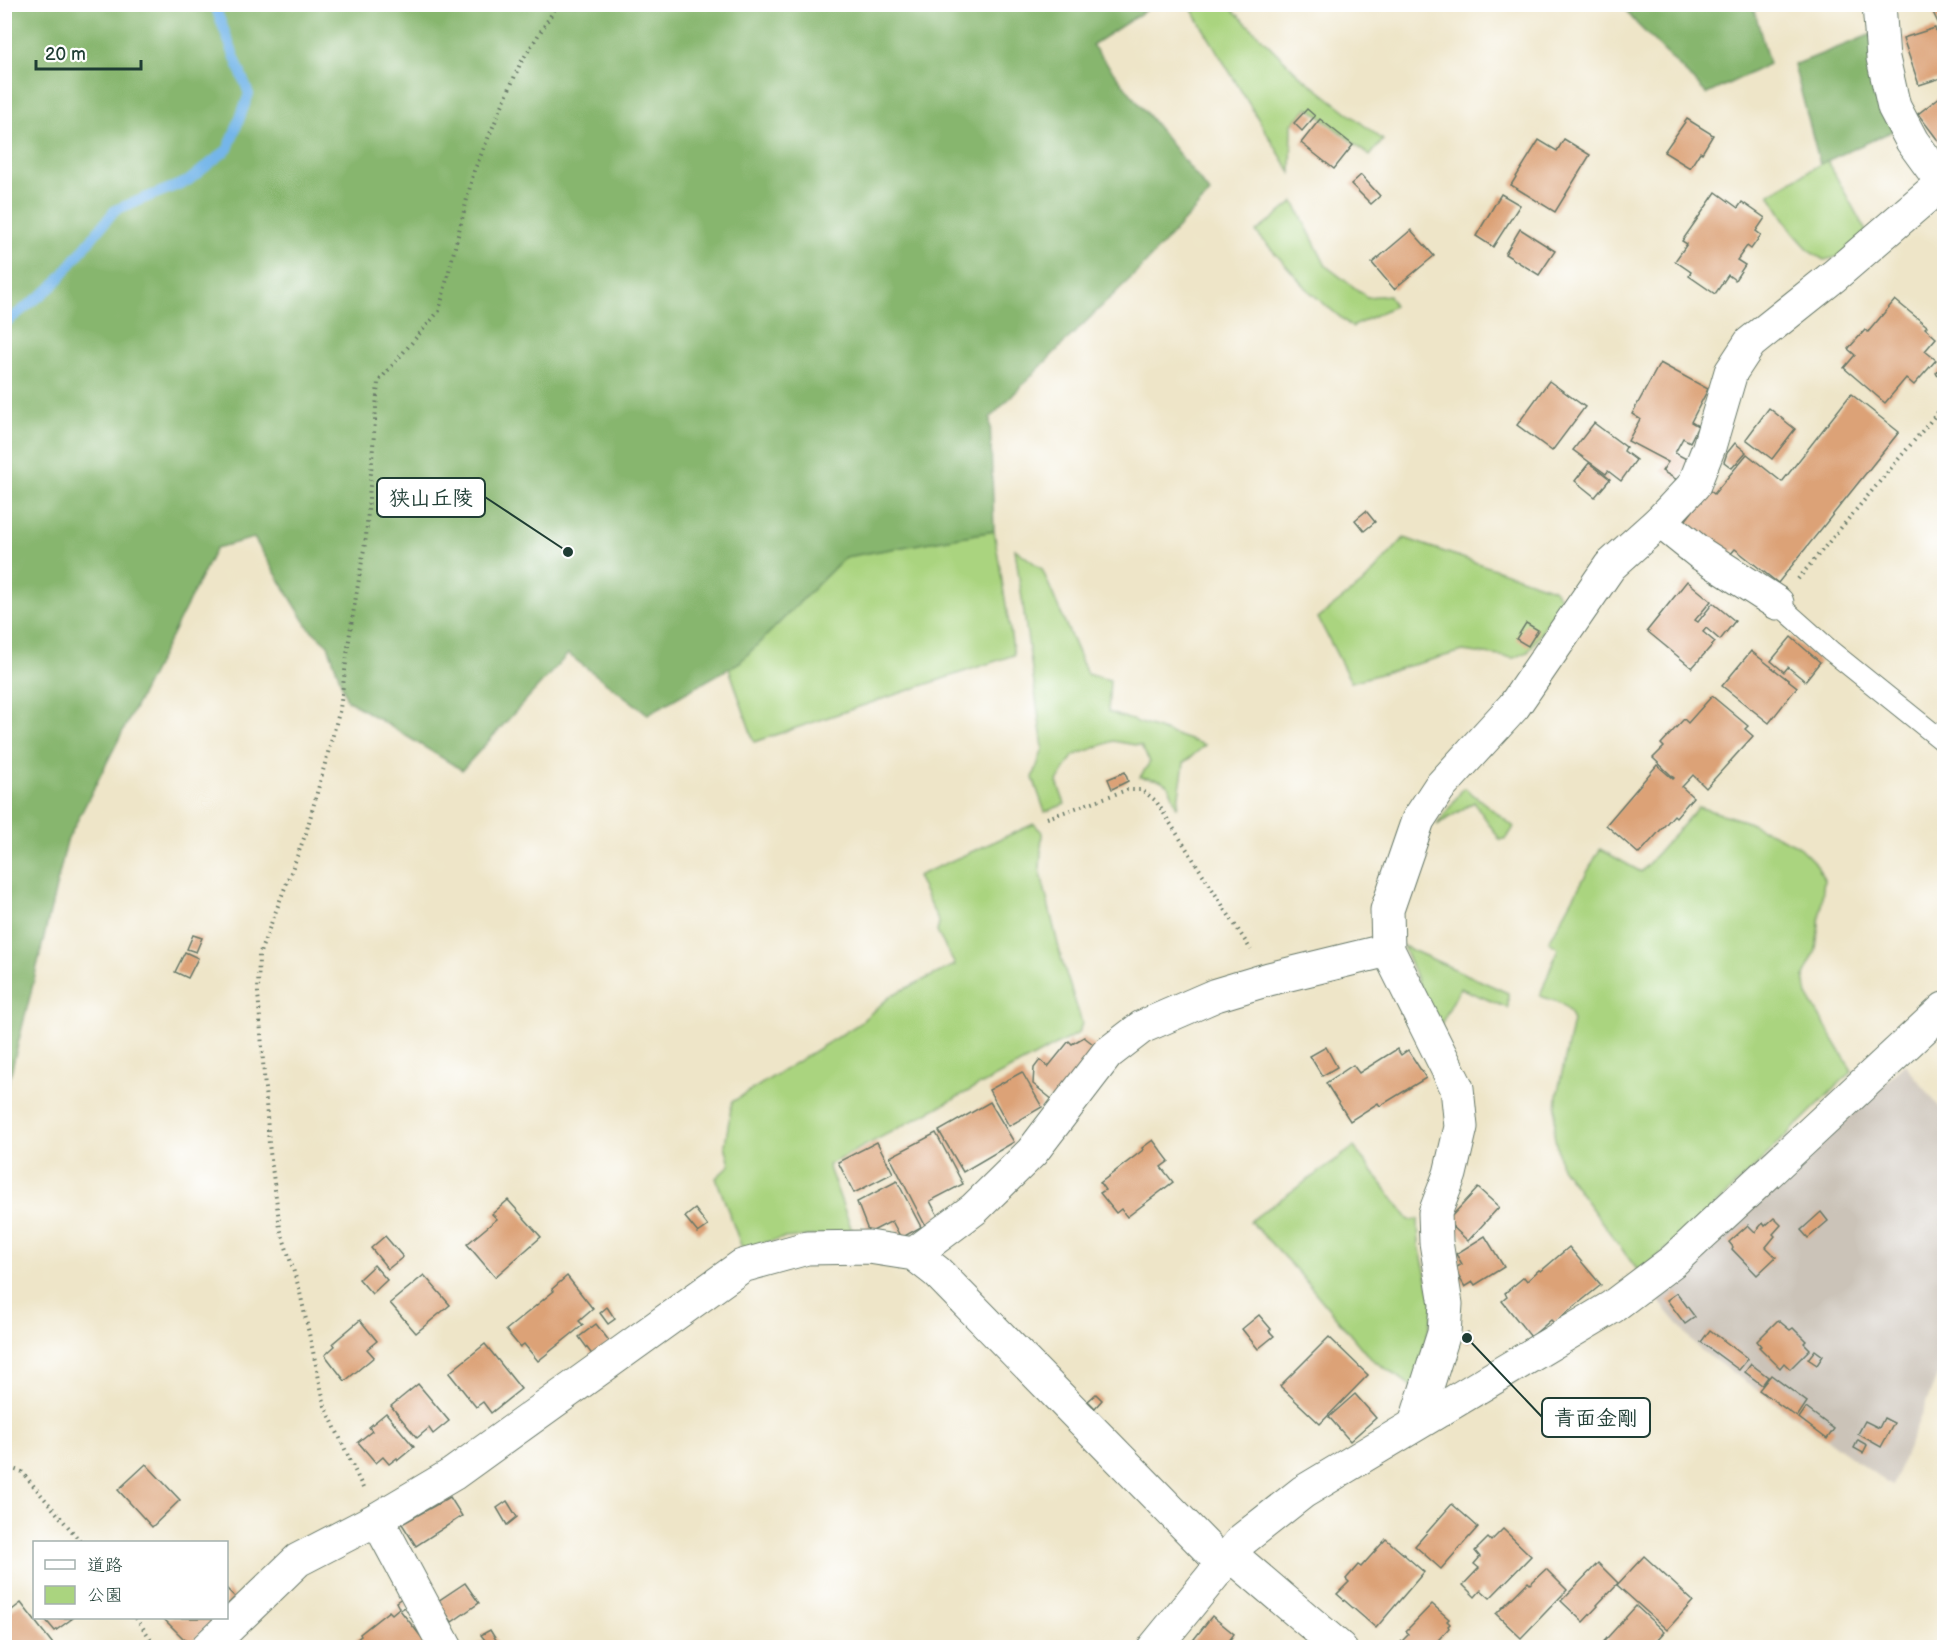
<svg xmlns="http://www.w3.org/2000/svg" width="1949" height="1652" font-family="'Balsamiq Sans','Klee One',sans-serif">
<style>
.industrial{fill:#cbc3b8}
.green{fill:#aad47f;stroke:#64885a;stroke-width:1.5}
.forest{fill:#87b66e;stroke:#537a51;stroke-width:1.5}
.lines{fill:none;stroke-linecap:round;stroke-linejoin:round}
.stream{stroke:#74b6e9;stroke-width:10}
.building{fill:#dca277}
.service-casing{stroke:#677868;stroke-width:22}
.minor-casing{stroke:#677868;stroke-width:35}
.path{stroke:#677868;stroke-width:4;stroke-dasharray:1.5 4.5;stroke-linecap:butt}
.service{stroke:#fff;stroke-width:20}
.minor{stroke:#fff;stroke-width:33}
.leader{fill:none;stroke:#1f3d34;stroke-width:2}
.callout-dot{fill:#1f3d34;stroke:#fff;stroke-width:2}
.callout{fill:#fff;stroke:#1f3d34;stroke-width:2}
.callout-label{font-size:21px;text-anchor:middle;font-weight:bold;fill:#1f3d34}
</style>
<rect width="100%" height="100%" fill="#fff"/>
<filter id="ink" filterUnits="userSpaceOnUse"><feTurbulence type="fractalNoise" baseFrequency=".0167" numOctaves="2"/><feDisplacementMap in="SourceGraphic" scale="12" xChannelSelector="R" yChannelSelector="G"/><feConvolveMatrix kernelMatrix="1 2 1 2 8 2 1 2 1" color-interpolation-filters="sRGB"/></filter>
<filter id="wash" filterUnits="userSpaceOnUse"><feTurbulence type="fractalNoise" baseFrequency=".008" numOctaves="4" result="noise"/><feDisplacementMap in="SourceGraphic" scale="24" xChannelSelector="R" yChannelSelector="G"/><feGaussianBlur stdDeviation="1.35" result="paint"/><feColorMatrix in="noise" values="0 0 0 0 0 0 0 0 0 0 0 0 0 0 0 0 0 1.4 0 .05"/><feComposite in="paint" operator="in"/></filter>
<g filter="url(#wash)">
<rect width="100%" height="100%" fill="#eee5c8"/>
<polygon class="industrial" points="1905,1064 1944,1113 1944,1359 1892,1486 1698,1348 1657,1299"/>
<g class="green">
<polygon points="1189,5 1228,5 1298,74 1383,140 1370,156 1308,107 1292,124 1291,173"/>
<polygon points="1827,160 1867,233 1842,256 1824,260 1812,253 1792,231 1769,194"/>
<polygon points="1294,202 1326,266 1367,297 1389,295 1394,306 1352,327 1310,292 1256,232"/>
<polygon points="994,531 1014,655 754,742 729,668 740,662 845,557"/>
<polygon points="1404,538 1553,589 1563,600 1528,652 1514,658 1463,651 1351,682 1318,618 1364,582"/>
<polygon points="1015,549 1042,569 1087,674 1110,680 1108,712 1205,745 1184,763 1177,808 1169,786 1160,780 1140,777 1150,762 1141,746 1113,741 1073,756 1057,782 1065,804 1045,812 1033,778 1043,748"/>
<polygon points="1465,788 1514,827 1507,838 1500,840 1474,802 1437,825 1462,790"/>
<path d="M 1698,807 L 1745,821 L 1797,845 L 1817,865 L 1824,880 L 1816,950 L 1804,976 L 1807,995 L 1852,1071 L 1685,1235 L 1638,1271 L 1561,1167 L 1554,1134 L 1557,1096 L 1573,1021 C 1567,1002 1558,1002 1540,996 L 1558,948 L 1549,942 L 1600,849 L 1641,872 Z"/>
<polygon points="1034,824 1042,832 1040,870 1062,961 1082,1023 1079,1033 828,1165 853,1233 784,1238 742,1248 716,1178 730,1165 725,1145 732,1102 857,1025 892,995 955,965 937,932 939,923 917,876"/>
<polygon points="1403,946 1508,993 1508,1008 1460,988 1438,1030"/>
<polygon points="1354,1147 1409,1220 1418,1219 1419,1245 1434,1310 1413,1387 1369,1357 1299,1273 1250,1221"/>
</g>
<g class="forest">
<polygon points="5,4 1154,5 1092,45 1210,193 1140,269 1066,341 990,418 994,531 845,557 740,662 648,714 568,654 462,770 347,700 328,645 309,628 254,538 216,548 67,841 30,996 5,1096"/>
<polygon points="1621,5 1753,5 1769,64 1707,94 1637,24"/>
<polygon points="1872,34 1895,130 1820,164 1794,65"/>
</g>
<g class="lines">
<polyline class="stream" points="4,324 53,286 115,210 188,181 228,149 249,94 214,4"/>
</g>
<g id="blocks">
<g class="building">
<polygon points="1929,4 1944,4 1944,33 1943,33"/>
<polygon points="1935,28 1938,38 1944,35 1944,77 1919,85 1903,38"/>
<polygon points="1941,96 1944,101 1944,139 1940,143 1918,114"/>
<polygon points="1307,109 1315,116 1302,131 1294,123"/>
<polygon points="1320,119 1353,145 1334,169 1301,143"/>
<polygon points="1687,119 1713,135 1702,153 1700,152 1690,168 1664,152"/>
<polygon points="1564,139 1590,155 1555,212 1511,185 1539,140 1557,151"/>
<polygon points="1361,175 1380,196 1371,204 1351,184"/>
<polygon points="1716,192 1738,208 1742,202 1765,218 1756,231 1761,235 1751,249 1747,246 1737,260 1745,265 1735,280 1728,275 1715,294 1689,276 1691,272 1675,261 1687,244 1682,241"/>
<polygon points="1501,194 1520,205 1493,247 1476,236"/>
<polygon points="1520,229 1555,251 1539,275 1505,254"/>
<polygon points="1411,230 1434,256 1394,289 1372,263"/>
<polygon points="1895,300 1927,326 1925,328 1936,338 1925,351 1936,360 1914,385 1906,378 1885,403 1844,368 1855,355 1848,349 1865,330 1868,332"/>
<polygon points="1944,362 1944,380 1936,373"/>
<polygon points="1660,363 1708,389 1691,422 1698,426 1690,442 1683,438 1675,453 1690,461 1677,480 1662,471 1668,462 1628,441 1640,419 1632,414"/>
<polygon points="1549,381 1585,407 1552,451 1517,425"/>
<polygon points="1851,394 1899,432 1778,583 1735,549 1729,556 1685,521 1709,490 1714,494 1747,454 1782,482"/>
<polygon points="1769,408 1795,429 1772,459 1746,439"/>
<polygon points="1594,423 1626,447 1624,451 1636,460 1621,481 1608,471 1606,474 1573,450"/>
<polygon points="1735,443 1746,452 1732,468 1724,462 1727,453"/>
<polygon points="1589,463 1610,479 1595,497 1575,481"/>
<polygon points="1366,511 1375,522 1364,531 1355,520"/>
<polygon points="1687,581 1711,601 1695,620 1698,622 1713,603 1735,621 1720,640 1706,628 1703,632 1715,642 1692,668 1647,631"/>
<polygon points="1526,623 1538,630 1528,646 1516,639"/>
<polygon points="1791,637 1820,662 1805,681 1788,667 1784,672 1771,661"/>
<polygon points="1751,651 1797,687 1769,723 1722,686"/>
<polygon points="1712,696 1748,726 1745,729 1753,736 1706,788 1693,775 1682,787 1693,797 1676,817 1674,815 1639,854 1606,825 1657,765 1673,779 1674,778 1653,758 1664,747 1661,744 1684,719 1688,723"/>
<polygon points="1125,772 1128,781 1112,789 1108,779"/>
<polygon points="193,935 202,938 196,952 187,949"/>
<polygon points="185,952 198,958 188,978 175,972"/>
<polygon points="1084,1037 1097,1047 1053,1100 1033,1084 1034,1068 1040,1060 1048,1067 1069,1041 1072,1044"/>
<polygon points="1326,1047 1337,1067 1322,1076 1310,1056"/>
<polygon points="1397,1049 1401,1055 1408,1050 1426,1078 1380,1106 1378,1103 1350,1121 1326,1083 1353,1065 1359,1073"/>
<polygon points="1022,1072 1042,1107 1009,1126 989,1090"/>
<polygon points="990,1102 1014,1142 963,1172 939,1131"/>
<polygon points="936,1133 963,1184 930,1201 939,1218 925,1225 890,1157"/>
<polygon points="1153,1140 1169,1161 1161,1167 1173,1182 1127,1217 1121,1209 1116,1213 1100,1193 1105,1190 1100,1183 1143,1150 1142,1148"/>
<polygon points="877,1142 893,1173 854,1193 838,1162"/>
<polygon points="897,1181 921,1227 901,1238 892,1221 869,1233 857,1202"/>
<polygon points="1478,1188 1499,1207 1468,1241 1450,1224 1448,1220"/>
<polygon points="508,1200 541,1237 495,1277 467,1244 497,1219 492,1214"/>
<polygon points="695,1209 708,1226 698,1233 685,1217"/>
<polygon points="1821,1212 1828,1221 1808,1238 1801,1230"/>
<polygon points="1774,1218 1781,1225 1773,1234 1775,1236 1766,1247 1776,1257 1757,1275 1732,1249 1733,1247 1729,1242 1748,1225 1755,1232 1763,1223 1765,1226"/>
<polygon points="385,1236 403,1257 388,1269 371,1248"/>
<polygon points="1485,1236 1504,1267 1475,1285 1473,1282 1465,1287 1454,1269 1462,1264 1456,1254"/>
<polygon points="1569,1247 1601,1285 1554,1323 1551,1320 1531,1337 1502,1301 1507,1297 1505,1293 1524,1277 1527,1281 1539,1270 1541,1271"/>
<polygon points="374,1265 387,1280 372,1294 359,1279"/>
<polygon points="424,1275 450,1305 416,1333 390,1303"/>
<polygon points="567,1276 593,1309 579,1321 583,1325 538,1361 524,1344 520,1347 506,1330 554,1291 552,1289"/>
<polygon points="1677,1293 1695,1317 1685,1324 1667,1300"/>
<polygon points="607,1307 615,1319 608,1324 600,1313"/>
<polygon points="1259,1315 1271,1329 1269,1331 1274,1336 1258,1349 1242,1329"/>
<polygon points="360,1320 377,1341 367,1349 374,1357 345,1381 325,1355 335,1346 333,1343"/>
<polygon points="1778,1320 1790,1330 1793,1328 1806,1341 1804,1343 1810,1349 1790,1369 1784,1363 1780,1368 1759,1347 1761,1346 1757,1341"/>
<polygon points="596,1324 610,1342 593,1356 579,1337"/>
<polygon points="1710,1330 1748,1359 1739,1370 1701,1342"/>
<polygon points="1468,1332 1472,1340 1466,1343 1461,1336"/>
<polygon points="1329,1337 1368,1375 1320,1424 1280,1386"/>
<polygon points="485,1344 521,1389 491,1413 483,1402 476,1407 449,1373"/>
<polygon points="1815,1350 1823,1356 1817,1365 1808,1359"/>
<polygon points="1751,1364 1768,1377 1762,1385 1745,1372"/>
<polygon points="1771,1375 1807,1402 1797,1417 1759,1390"/>
<polygon points="418,1384 449,1421 433,1434 429,1428 417,1438 391,1406"/>
<polygon points="1096,1394 1102,1400 1095,1408 1088,1401"/>
<polygon points="1355,1394 1376,1418 1350,1441 1329,1417"/>
<polygon points="1806,1408 1834,1429 1827,1439 1799,1418"/>
<polygon points="386,1413 414,1447 398,1460 397,1458 389,1464 383,1457 376,1463 358,1442 372,1431 369,1427"/>
<polygon points="1884,1418 1894,1423 1881,1447 1858,1434 1865,1421 1879,1428"/>
<polygon points="1858,1440 1867,1445 1863,1453 1854,1448"/>
<polygon points="146,1464 180,1500 152,1527 118,1490"/>
<polygon points="450,1497 462,1516 416,1546 402,1524"/>
<polygon points="507,1501 517,1517 507,1525 497,1508"/>
<polygon points="1452,1504 1478,1527 1441,1569 1415,1546"/>
<polygon points="1503,1529 1531,1556 1490,1598 1481,1590 1475,1597 1463,1585 1479,1568 1474,1564 1480,1557 1475,1551 1488,1538 1491,1541"/>
<polygon points="1386,1539 1424,1572 1376,1628 1337,1594 1349,1582 1346,1579 1358,1565 1361,1567"/>
<polygon points="1644,1556 1693,1601 1667,1630 1617,1585"/>
<polygon points="1598,1563 1618,1583 1597,1605 1598,1606 1583,1622 1561,1601"/>
<polygon points="1546,1569 1567,1590 1521,1638 1496,1614 1528,1582 1530,1584"/>
<polygon points="465,1583 479,1603 452,1622 438,1601"/>
<polygon points="226,1588 235,1597 226,1606"/>
<polygon points="402,1598 407,1606 400,1610 426,1643 420,1648 362,1648 356,1640 361,1636 360,1634 389,1611 392,1614 399,1608 396,1602"/>
<polygon points="21,1603 56,1648 4,1648 4,1616"/>
<polygon points="1432,1604 1449,1619 1447,1621 1450,1624 1448,1626 1449,1628 1431,1648 1400,1648 1398,1645 1409,1634 1406,1631"/>
<polygon points="1636,1606 1664,1632 1650,1648 1598,1648"/>
<polygon points="1212,1616 1234,1634 1224,1648 1187,1648"/>
<polygon points="44,1618 73,1618 55,1631"/>
<polygon points="163,1618 215,1618 189,1644"/>
<polygon points="490,1630 501,1648 471,1648 485,1640 481,1635"/>
</g>
</g>
</g>
<g filter="url(#ink)">
<use href="#blocks" fill-opacity="0" stroke="#677868" stroke-width="1.5"/>
<g class="lines">
<defs>
<polyline id="service" points="1777,603 1831,651 1944,742"/>
<g id="minor">
<polyline points="1879,4 1883,58 1894,107 1912,141 1944,185"/>
<polyline points="1660,521 1701,554 1777,603"/>
<polyline points="914,1254 974,1209 1032,1152 1107,1054 1142,1027 1216,995 1269,979 1388,950"/>
<polyline points="1415,1424 1444,1333 1446,1304 1436,1242 1435,1213 1450,1174 1461,1127 1457,1088 1388,950 1387,910 1418,820 1439,788 1514,706 1610,566 1660,521 1694,485 1709,447 1731,372 1750,343 1834,276 1942,183"/>
<polyline points="377,1519 446,1648"/>
<polyline points="1230,1554 1340,1648"/>
<polyline points="207,1648 298,1560 377,1519 453,1474 742,1266 807,1248 869,1247 914,1254 937,1272 1222,1563"/>
<polyline points="1154,1648 1242,1540 1303,1492 1612,1307 1673,1261 1944,1009"/>
</g>
</defs>
<use href="#service" class="service-casing"/>
<use href="#minor" class="minor-casing"/>
<g class="path">
<polyline points="1798,579 1944,405"/>
<polyline points="1047,818 1127,790 1142,790 1156,801 1251,950"/>
<polyline points="4,1466 22,1472 81,1542"/>
<polyline points="363,1488 325,1406 299,1288 280,1228 269,1144 258,992 259,955 306,833 340,709 350,632 366,537 378,382 439,311 474,171 520,64 558,4"/>
<polyline points="136,1618 157,1648"/>
</g>
<use href="#service" class="service"/>
<use href="#minor" class="minor"/>
</g>
</g>
<path class="leader" d="M568 552L485 497M1467 1338L1542 1417"/>
<g class="callout-dot">
<circle cx="568" cy="552" r="6"/>
<circle cx="1467" cy="1338" r="6"/>
</g>
<g class="callout">
<rect x="377" y="478" width="108" height="39" rx="6"/>
<rect x="1542" y="1398" width="108" height="39" rx="6"/>
</g>
<g class="callout-label">
<text x="431" y="505">狭山丘陵</text>
<text x="1596" y="1425">青面金剛</text>
</g>
<rect width="1949" height="1652" fill="none" stroke="#fff" stroke-width="24"/>
<rect x="33" y="1541" width="195" height="78" fill="#ffffff" stroke="#a5b1ae" stroke-width="1.5"/>
<rect x="45" y="1560" width="30" height="9" fill="#ffffff" stroke="#a5b1ae" stroke-width="1.5"/>
<text x="87" y="1571" font-size="18" fill="#1f3d34">道路</text>
<rect x="45" y="1586" width="30" height="18" fill="#aad47f" stroke="#a5b1ae" stroke-width="1.5"/>
<text x="87" y="1601" font-size="18" fill="#1f3d34">公園</text>
<path d="M36 60v9h105v-9" fill="none" stroke="#1f3d34" stroke-width="3"/>
<text x="45" y="60" font-size="18" fill="#1f3d34" stroke="#ffffff" stroke-width="4.5" paint-order="stroke">20 m</text>
</svg>
